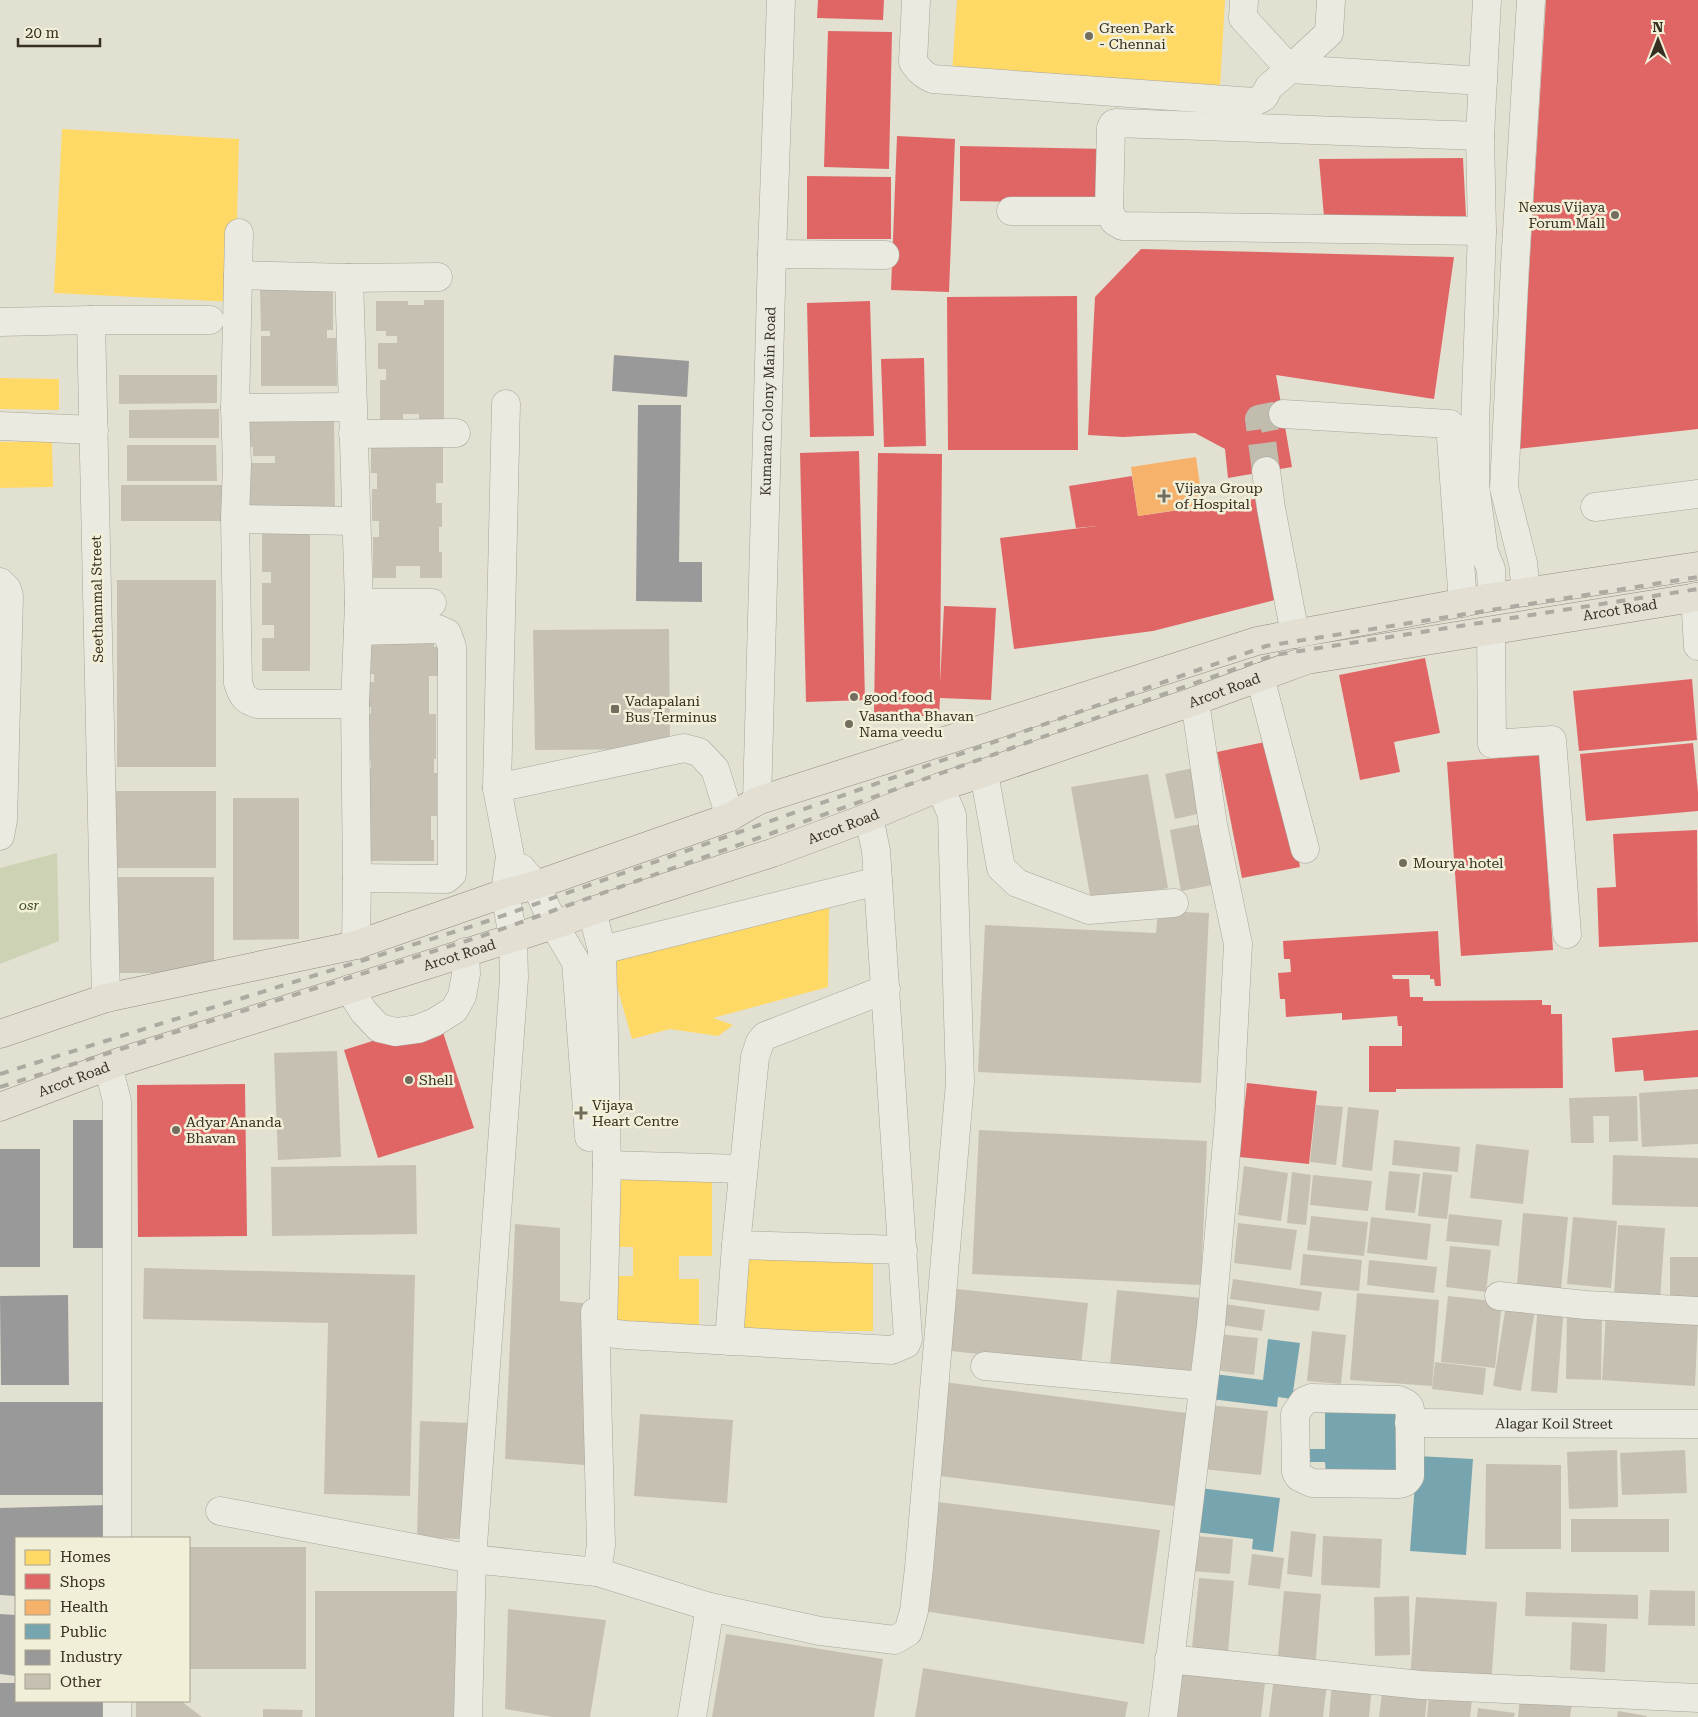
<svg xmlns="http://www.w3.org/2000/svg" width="1698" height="1717" font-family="'Roboto Serif',serif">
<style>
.green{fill:#cdd2b5}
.homes{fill:#ffd966}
.shops{fill:#e06666}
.health{fill:#f6b26b}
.public{fill:#76a5af}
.industry{fill:#999}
.building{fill:#c6c0b2}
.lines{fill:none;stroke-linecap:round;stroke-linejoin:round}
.minor-tunnel{stroke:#c0bdae;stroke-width:28;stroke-dasharray:28 14;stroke-linecap:butt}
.minor-casing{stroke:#a8a599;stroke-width:29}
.major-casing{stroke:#8e8a80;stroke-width:29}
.minor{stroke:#ebeae1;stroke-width:28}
.major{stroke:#e3e0d3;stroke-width:28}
.rail{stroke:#acaaa1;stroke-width:4;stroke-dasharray:9 9;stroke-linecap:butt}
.poi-dot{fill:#736d5f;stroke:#f2efd8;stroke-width:2}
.labels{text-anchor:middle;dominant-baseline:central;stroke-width:5;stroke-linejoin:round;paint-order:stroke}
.poi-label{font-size:14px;fill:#372f21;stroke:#f2efd8;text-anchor:start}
.street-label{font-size:14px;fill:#372f21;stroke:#f2efd8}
.park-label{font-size:14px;font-style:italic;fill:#41512a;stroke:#f2efd8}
</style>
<rect width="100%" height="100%" fill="#e2e0d1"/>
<polygon class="green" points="57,853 59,941 0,964 0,868"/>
<g class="homes">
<polygon points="957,0 1225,0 1220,88 952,73"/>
<polygon points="62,129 239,139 235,302 54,293"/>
<polygon points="0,378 59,379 59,410 0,409"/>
<polygon points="52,441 53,487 0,488 0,442"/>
<polygon points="829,907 828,987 713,1018 733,1025 718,1036 670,1029 632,1039 610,962"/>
<polygon points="614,1173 712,1173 712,1256 679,1256 679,1279 699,1279 699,1327 614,1327 614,1276 633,1276 633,1247 614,1247"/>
<rect x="743" y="1260" width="130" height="71"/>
</g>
<g class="shops">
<polygon points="818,0 884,0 883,20 817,18"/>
<polygon points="1546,0 1698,0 1698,429 1518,449"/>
<polygon points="828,31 892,32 889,169 824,167"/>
<polygon points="897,136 955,139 949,292 891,290"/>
<polygon points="960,146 1108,149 1107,203 960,201"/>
<polygon points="1463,158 1466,216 1324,217 1319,159"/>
<polygon points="807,176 891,177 891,239 807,239"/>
<polygon points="1141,249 1454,257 1434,399 1276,375 1292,467 1228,478 1225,449 1195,433 1123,437 1088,435 1095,297"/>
<polygon points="1077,296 1078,450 948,450 947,297"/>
<polygon points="870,301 874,436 810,437 807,303"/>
<polygon points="924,358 926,446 884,447 881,359"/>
<polygon points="859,451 865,700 806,702 800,453"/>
<polygon points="878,453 942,454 940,683 944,606 996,608 991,700 940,698 939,716 874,716"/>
<polygon points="1132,476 1138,516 1255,499 1279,599 1153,631 1014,649 1000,538 1097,526 1076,528 1069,486"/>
<polygon points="1425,658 1440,733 1394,742 1400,772 1360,780 1339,675"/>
<polygon points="1692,679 1697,740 1579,751 1573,691"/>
<polygon points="1275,740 1300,867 1242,878 1217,752"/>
<polygon points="1693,743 1698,792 1698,811 1586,821 1580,754"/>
<polygon points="1540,755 1553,950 1461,956 1447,762"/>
<polygon points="1697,830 1698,942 1599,947 1597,888 1616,887 1613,834"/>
<polygon points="1438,931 1441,986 1435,986 1434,979 1430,979 1430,975 1392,975 1393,979 1409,979 1410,997 1423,997 1423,1001 1542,1000 1542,1005 1551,1005 1551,1014 1562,1014 1563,1088 1396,1089 1396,1092 1369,1092 1369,1046 1402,1046 1402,1026 1398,1026 1397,1016 1342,1020 1342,1013 1286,1017 1285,999 1280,999 1278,973 1291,972 1290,959 1284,959 1283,941"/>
<polygon points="439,1020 474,1128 378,1158 344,1050"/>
<polygon points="1698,1030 1698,1077 1644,1081 1643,1070 1615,1072 1612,1038"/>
<polygon points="1247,1083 1317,1091 1309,1164 1239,1157"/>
<polygon points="245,1084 247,1236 138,1237 137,1085"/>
</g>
<polygon class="health" points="1196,457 1203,506 1138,516 1131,467"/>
<g class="public">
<polygon points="1268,1339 1300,1343 1292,1399 1278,1397 1277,1407 1211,1399 1214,1374 1263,1380"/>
<polygon points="1395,1409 1396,1474 1326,1475 1325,1462 1303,1462 1303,1449 1325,1449 1325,1410"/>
<polygon points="1417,1456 1473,1459 1466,1555 1410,1551"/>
<polygon points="1200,1488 1280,1498 1273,1552 1252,1549 1253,1539 1195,1532"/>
</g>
<g class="industry">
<polygon points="614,355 689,361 687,397 612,391"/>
<polygon points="638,405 681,405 679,562 702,562 702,602 636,601"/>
<rect x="73" y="1120" width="42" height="128"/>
<rect x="0" y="1149" width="40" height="118"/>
<polygon points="68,1295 69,1385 1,1385 0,1296"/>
<rect x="0" y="1402" width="108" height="93"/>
<polygon points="108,1505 108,1538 16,1538 16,1596 0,1595 0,1508"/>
<polygon points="0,1614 16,1615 16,1676 0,1674"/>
<polygon points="0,1683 16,1683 16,1701 103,1701 103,1717 0,1717"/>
</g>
<g class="building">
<polygon points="260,289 333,289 333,330 327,330 327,338 336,338 337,386 261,386 261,336 270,336 270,331 261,331"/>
<polygon points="424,300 444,300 444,420 419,420 419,414 403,414 403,421 380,421 380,380 386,380 386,369 378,369 378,343 397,343 397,336 386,336 386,331 376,331 376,301 408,301 408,305 424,305"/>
<polygon points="119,375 217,375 217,403 119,404"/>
<polygon points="219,409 219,438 129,438 129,410"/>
<polygon points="248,418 334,418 335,509 250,509 250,463 275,463 275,456 253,456 253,447 248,447"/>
<polygon points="443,444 443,483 436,483 436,503 442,503 442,527 439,527 439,552 442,552 442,578 420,578 420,566 396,566 396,578 373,578 373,537 379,537 379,521 372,521 372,489 377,489 377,473 371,473 371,445"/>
<polygon points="127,445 216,445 217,481 127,481"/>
<rect x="121" y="485" width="108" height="36"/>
<polygon points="262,534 310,534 310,671 262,671 262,638 274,638 274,625 262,625 262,583 271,583 271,572 262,572"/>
<rect x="117" y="580" width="99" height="187"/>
<polygon points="669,629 670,749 535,750 533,630"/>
<polygon points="368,638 434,638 434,647 438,647 438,676 429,676 429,714 436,714 436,759 434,759 434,773 437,773 437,816 431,816 431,840 434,840 434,861 369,861 368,768 371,768 371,761 368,761 368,714 371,714 371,707 368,707 368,682 374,682 374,674 368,674"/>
<polygon points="1193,768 1202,813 1175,819 1165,774"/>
<polygon points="1148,774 1168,888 1091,901 1071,787"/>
<rect x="112" y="791" width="104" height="77"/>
<polygon points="233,798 299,798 299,939 233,940"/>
<polygon points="1201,824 1213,885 1181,891 1170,830"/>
<polygon points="115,877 214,877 214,973 116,973"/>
<polygon points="1158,911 1209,913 1201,1083 978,1072 985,925 1156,933"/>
<polygon points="337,1051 341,1157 278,1160 274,1053"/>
<polygon points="1698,1089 1698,1144 1642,1147 1639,1093"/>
<polygon points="1637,1096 1638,1141 1609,1142 1609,1116 1593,1116 1594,1143 1571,1143 1569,1098"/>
<polygon points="1316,1105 1343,1107 1336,1165 1310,1162"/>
<polygon points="1348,1107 1379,1110 1372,1171 1342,1167"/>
<polygon points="979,1130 1207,1141 1201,1285 972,1274"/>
<polygon points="1394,1140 1460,1147 1458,1172 1392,1165"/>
<polygon points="1476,1144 1529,1150 1523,1204 1470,1198"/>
<polygon points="1613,1155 1698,1158 1698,1207 1612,1205"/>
<polygon points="416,1165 417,1234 272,1236 271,1167"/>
<polygon points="1244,1166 1288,1173 1281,1221 1238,1215"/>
<polygon points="1389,1171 1420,1174 1415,1213 1385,1210"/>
<polygon points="1292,1172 1311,1175 1306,1225 1287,1223"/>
<polygon points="1423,1172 1452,1175 1447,1219 1418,1216"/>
<polygon points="1313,1175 1372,1181 1368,1211 1310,1205"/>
<polygon points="1523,1213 1568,1217 1561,1289 1517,1285"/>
<polygon points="1449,1214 1502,1220 1499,1246 1446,1241"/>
<polygon points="1311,1216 1368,1222 1364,1256 1307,1250"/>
<polygon points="1371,1217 1431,1224 1427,1260 1367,1253"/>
<polygon points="1573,1217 1617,1221 1611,1288 1567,1284"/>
<polygon points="1238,1223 1297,1230 1291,1270 1234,1263"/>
<polygon points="515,1224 560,1228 560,1301 593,1304 598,1466 505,1459"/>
<polygon points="1618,1225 1665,1228 1660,1300 1614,1297"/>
<polygon points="1450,1246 1491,1250 1486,1292 1446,1287"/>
<polygon points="1303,1254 1362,1260 1359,1291 1300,1285"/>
<rect x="1670" y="1257" width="28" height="41"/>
<polygon points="1369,1260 1437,1267 1434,1293 1367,1285"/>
<polygon points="144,1268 415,1275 410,1496 324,1494 328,1323 143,1319"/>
<polygon points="1233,1279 1322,1292 1319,1311 1230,1299"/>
<polygon points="957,1289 1088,1303 1081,1365 951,1351"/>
<polygon points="1117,1290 1202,1298 1195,1372 1110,1364"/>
<polygon points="1357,1293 1439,1300 1432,1386 1350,1380"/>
<polygon points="1448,1296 1502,1302 1495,1368 1441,1362"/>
<polygon points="1225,1304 1265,1310 1262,1331 1221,1325"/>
<polygon points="1538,1304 1564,1306 1557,1393 1531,1391"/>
<polygon points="1506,1305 1535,1310 1521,1391 1493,1386"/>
<polygon points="1567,1311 1602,1312 1601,1380 1566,1379"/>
<polygon points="1606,1313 1698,1319 1695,1386 1602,1380"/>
<polygon points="1312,1331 1346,1335 1341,1384 1307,1381"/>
<polygon points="1218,1334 1258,1338 1254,1375 1214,1370"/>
<polygon points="1435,1362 1486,1368 1483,1395 1432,1389"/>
<polygon points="944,1382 1186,1413 1174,1506 932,1475"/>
<polygon points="1209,1405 1268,1411 1261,1475 1202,1469"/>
<polygon points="640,1414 733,1420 727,1503 634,1496"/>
<polygon points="420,1421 471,1423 465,1539 417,1538"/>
<polygon points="1617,1450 1618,1507 1569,1509 1567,1452"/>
<polygon points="1685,1450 1687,1493 1622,1495 1620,1453"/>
<polygon points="1486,1464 1561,1465 1561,1549 1485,1549"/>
<polygon points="938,1502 1160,1530 1144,1644 923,1611"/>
<rect x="1571" y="1519" width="98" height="33"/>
<polygon points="1291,1531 1316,1534 1312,1577 1287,1574"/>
<polygon points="1196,1536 1233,1539 1230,1574 1193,1571"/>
<polygon points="1323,1536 1382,1539 1380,1588 1321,1585"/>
<rect x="189" y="1547" width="117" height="122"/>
<polygon points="1252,1554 1284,1558 1280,1589 1248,1585"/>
<polygon points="1199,1578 1234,1581 1228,1652 1192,1648"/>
<polygon points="1650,1590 1695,1591 1695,1626 1648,1625"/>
<rect x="315" y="1591" width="141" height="126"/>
<polygon points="1284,1591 1321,1594 1315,1670 1277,1666"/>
<polygon points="1526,1592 1638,1595 1638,1619 1525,1616"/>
<polygon points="1409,1596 1410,1655 1375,1656 1374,1597"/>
<polygon points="1416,1597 1497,1602 1491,1685 1410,1679"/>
<polygon points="508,1609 606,1620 590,1717 553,1717 505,1709"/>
<polygon points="1572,1622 1607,1624 1605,1672 1570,1670"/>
<polygon points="726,1634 883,1659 874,1717 712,1717"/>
<polygon points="1181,1665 1266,1674 1261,1717 1175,1717"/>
<polygon points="923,1668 1128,1702 1125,1717 915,1717"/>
<polygon points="1274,1677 1327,1683 1323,1717 1269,1717"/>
<polygon points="1332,1683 1372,1687 1369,1717 1329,1717"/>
<polygon points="1383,1685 1428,1690 1425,1717 1379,1717"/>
<polygon points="1429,1695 1472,1699 1470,1717 1427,1717"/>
<polygon points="1520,1698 1572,1702 1570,1717 1518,1717"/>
<polygon points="136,1701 181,1701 202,1717 136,1717"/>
<polygon points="1478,1708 1515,1713 1514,1717 1477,1717"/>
<polygon points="263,1709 303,1710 302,1717 263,1717"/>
<polygon points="1618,1711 1647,1716 1647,1717 1617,1717"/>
</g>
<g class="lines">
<polyline class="minor-tunnel" points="1266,471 1259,419 1283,414"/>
<defs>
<g id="minor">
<path d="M 916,0 L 913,62 C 919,70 923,75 933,79 L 1254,102 L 1264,97 L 1269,87 L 1290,69 L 1483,81"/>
<polyline points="1244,0 1243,18 1290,69 1329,33 1331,0"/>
<polyline points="1487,0 1480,136 1482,231 1475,425 1475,485 1484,552 1491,569 1492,597"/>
<polyline points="1480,136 1116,123 1113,124 1111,128 1109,211 1114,221 1122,226 1482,231"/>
<polyline points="1011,211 1109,211"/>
<path d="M 239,233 L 235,408 L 237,464 L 235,519 L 238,683 C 242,696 245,701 258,704 L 355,704"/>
<polyline points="772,254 885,255"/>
<polyline points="238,275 349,278 438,277"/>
<polyline points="349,278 359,603 355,704 357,878 356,945"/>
<polyline points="0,322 91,320"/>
<polyline points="235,408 352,407"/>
<polyline points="1283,414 1450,424 1463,603"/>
<polyline points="0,426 94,430"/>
<polyline points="353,434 456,433"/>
<polyline points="1266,471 1271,508 1295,634"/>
<polyline points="1595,507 1698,494"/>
<polyline points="235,519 356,521"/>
<polyline points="0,582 7,589 9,596 3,820 0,836"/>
<polyline points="1526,592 1523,563 1504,488 1515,265 1531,0"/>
<polyline points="1695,597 1698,646"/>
<polyline points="359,603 432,603"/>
<polyline points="1491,631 1492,744 1552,740 1567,934"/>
<polyline points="1260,677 1305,849"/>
<polyline points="984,773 1001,868 1017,883 1089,910 1174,903"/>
<polyline points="497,788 684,748 699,752 715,769 730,817"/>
<path id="s1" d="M 757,801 L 772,254 L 781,0"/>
<polyline points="521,868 536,885 554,925 576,962 589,1137"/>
<polyline points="357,878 446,879 452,874 452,647 447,633 438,629 358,631"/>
<polyline points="592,911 602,950 607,1165 603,1330 608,1333 626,1335 892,1350 906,1344 908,1339 878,881 876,851 869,817"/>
<polyline points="602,950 878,881"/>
<polyline points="349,989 364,1012 379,1028 396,1032 418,1029 435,1022 454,1010 462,996 466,974 465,952"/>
<polyline points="886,989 765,1036 760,1042 755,1057 736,1245 903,1250"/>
<polyline points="106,998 91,320 210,320"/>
<polyline points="108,1066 117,1101 117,1538"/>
<polyline points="607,1165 743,1169"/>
<polyline points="1499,1296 1586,1305 1698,1311"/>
<polyline points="729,1341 736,1245"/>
<polyline points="985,1366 1203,1386"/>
<path d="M 1311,1398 L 1399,1400 L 1407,1404 L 1410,1408 L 1410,1476 C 1407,1482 1403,1484 1397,1484 L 1312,1483 L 1299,1477 L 1296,1472 L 1295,1414 L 1304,1401 Z"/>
<path id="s2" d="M 1409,1423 L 1698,1424"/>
<polyline points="220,1511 472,1559 597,1572 601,1545 595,1312"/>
<polyline points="597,1572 710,1607"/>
<polyline points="1169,1659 1421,1685 1698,1698"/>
<polyline points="117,1701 117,1717"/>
<polyline points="468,1717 472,1559 514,978 513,937 505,893 510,856 497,788 506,404"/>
<polyline points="692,1717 710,1607 820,1631 895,1640 908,1632 914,1611 919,1568 960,1082 952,815 940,787"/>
<polyline points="1163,1717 1211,1325 1229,1119 1238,944 1213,825 1195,701"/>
</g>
<g id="major">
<polyline points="0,1034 106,998 356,945 505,893 536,885 730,817 757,801 1257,641 1492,597 1698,566"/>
<path id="s3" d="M 0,1107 L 119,1062 L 554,925 L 592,911 L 772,853 L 869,817 L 940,787 L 984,773 L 1195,701 L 1307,660 L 1698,597"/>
</g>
</defs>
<use href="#minor" class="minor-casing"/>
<use href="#major" class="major-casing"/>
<use href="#minor" class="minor"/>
<use href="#major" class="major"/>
<g class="rail">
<polyline points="0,1074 476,925 1266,646 1698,577"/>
<polyline points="0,1087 479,937 1274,655 1698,589"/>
</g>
</g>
<g class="poi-dot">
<circle cx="1089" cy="36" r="5"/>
<circle cx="1615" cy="215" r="5"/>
<path d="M1161.5 488.5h5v5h5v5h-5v5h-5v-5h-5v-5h5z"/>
<circle cx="854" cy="697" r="5"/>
<rect x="610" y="704" width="10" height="10" rx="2.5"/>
<circle cx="849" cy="724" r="5"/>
<circle cx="1403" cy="863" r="5"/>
<circle cx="409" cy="1080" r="5"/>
<path d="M578.5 1105.5h5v5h5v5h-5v5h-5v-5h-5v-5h5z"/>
<circle cx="176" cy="1130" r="5"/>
</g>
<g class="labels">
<g class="poi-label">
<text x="1099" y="28">Green Park<tspan x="1099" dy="16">- Chennai</tspan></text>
<text x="1605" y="207" text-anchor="end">Nexus Vijaya<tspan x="1605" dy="16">Forum Mall</tspan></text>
<text x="1175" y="488">Vijaya Group<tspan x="1175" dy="16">of Hospital</tspan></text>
<text x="864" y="697">good food</text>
<text x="625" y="701">Vadapalani<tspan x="625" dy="16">Bus Terminus</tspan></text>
<text x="859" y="716">Vasantha Bhavan<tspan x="859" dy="16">Nama veedu</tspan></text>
<text x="1413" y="863">Mourya hotel</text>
<text x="419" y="1080">Shell</text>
<text x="592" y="1105">Vijaya<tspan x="592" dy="16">Heart Centre</tspan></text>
<text x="186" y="1122">Adyar Ananda<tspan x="186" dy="16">Bhavan</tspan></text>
</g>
<g class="street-label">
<text stroke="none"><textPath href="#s1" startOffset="400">Kumaran Colony Main Road</textPath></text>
<text transform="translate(97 599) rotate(-91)">Seethammal Street</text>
<text stroke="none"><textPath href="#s3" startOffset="1699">Arcot Road</textPath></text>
<text stroke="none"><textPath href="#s3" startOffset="1294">Arcot Road</textPath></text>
<text stroke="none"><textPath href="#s3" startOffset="889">Arcot Road</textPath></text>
<text stroke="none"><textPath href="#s3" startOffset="484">Arcot Road</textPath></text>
<text stroke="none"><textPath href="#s3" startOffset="79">Arcot Road</textPath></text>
<text stroke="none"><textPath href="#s2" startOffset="145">Alagar Koil Street</textPath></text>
</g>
<g class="park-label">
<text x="29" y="905">osr</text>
</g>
</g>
<rect x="15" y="1537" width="175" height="165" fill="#f2efd8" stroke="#a7a28f"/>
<rect x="25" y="1550" width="25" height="15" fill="#ffd966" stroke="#a7a28f"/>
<text x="60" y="1562" font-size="15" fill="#372f21">Homes</text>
<rect x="25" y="1574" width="25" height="15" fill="#e06666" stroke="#a7a28f"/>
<text x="60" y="1587" font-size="15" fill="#372f21">Shops</text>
<rect x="25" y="1600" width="25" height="15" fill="#f6b26b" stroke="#a7a28f"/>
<text x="60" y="1612" font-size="15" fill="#372f21">Health</text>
<rect x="25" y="1624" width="25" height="15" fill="#76a5af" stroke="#a7a28f"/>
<text x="60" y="1637" font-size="15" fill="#372f21">Public</text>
<rect x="25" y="1650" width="25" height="15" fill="#999999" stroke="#a7a28f"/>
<text x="60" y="1662" font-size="15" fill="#372f21">Industry</text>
<rect x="25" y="1674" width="25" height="15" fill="#c6c0b2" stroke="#a7a28f"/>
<text x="60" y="1687" font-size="15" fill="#372f21">Other</text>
<g transform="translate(1658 40)" stroke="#f2efd8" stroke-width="4" paint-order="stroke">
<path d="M0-4L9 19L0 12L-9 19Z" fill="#372f21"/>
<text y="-8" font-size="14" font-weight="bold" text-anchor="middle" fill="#372f21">N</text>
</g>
<path d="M18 38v8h82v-8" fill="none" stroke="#372f21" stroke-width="2.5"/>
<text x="25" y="38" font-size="15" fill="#372f21" stroke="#f2efd8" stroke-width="4" paint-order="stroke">20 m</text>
</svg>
